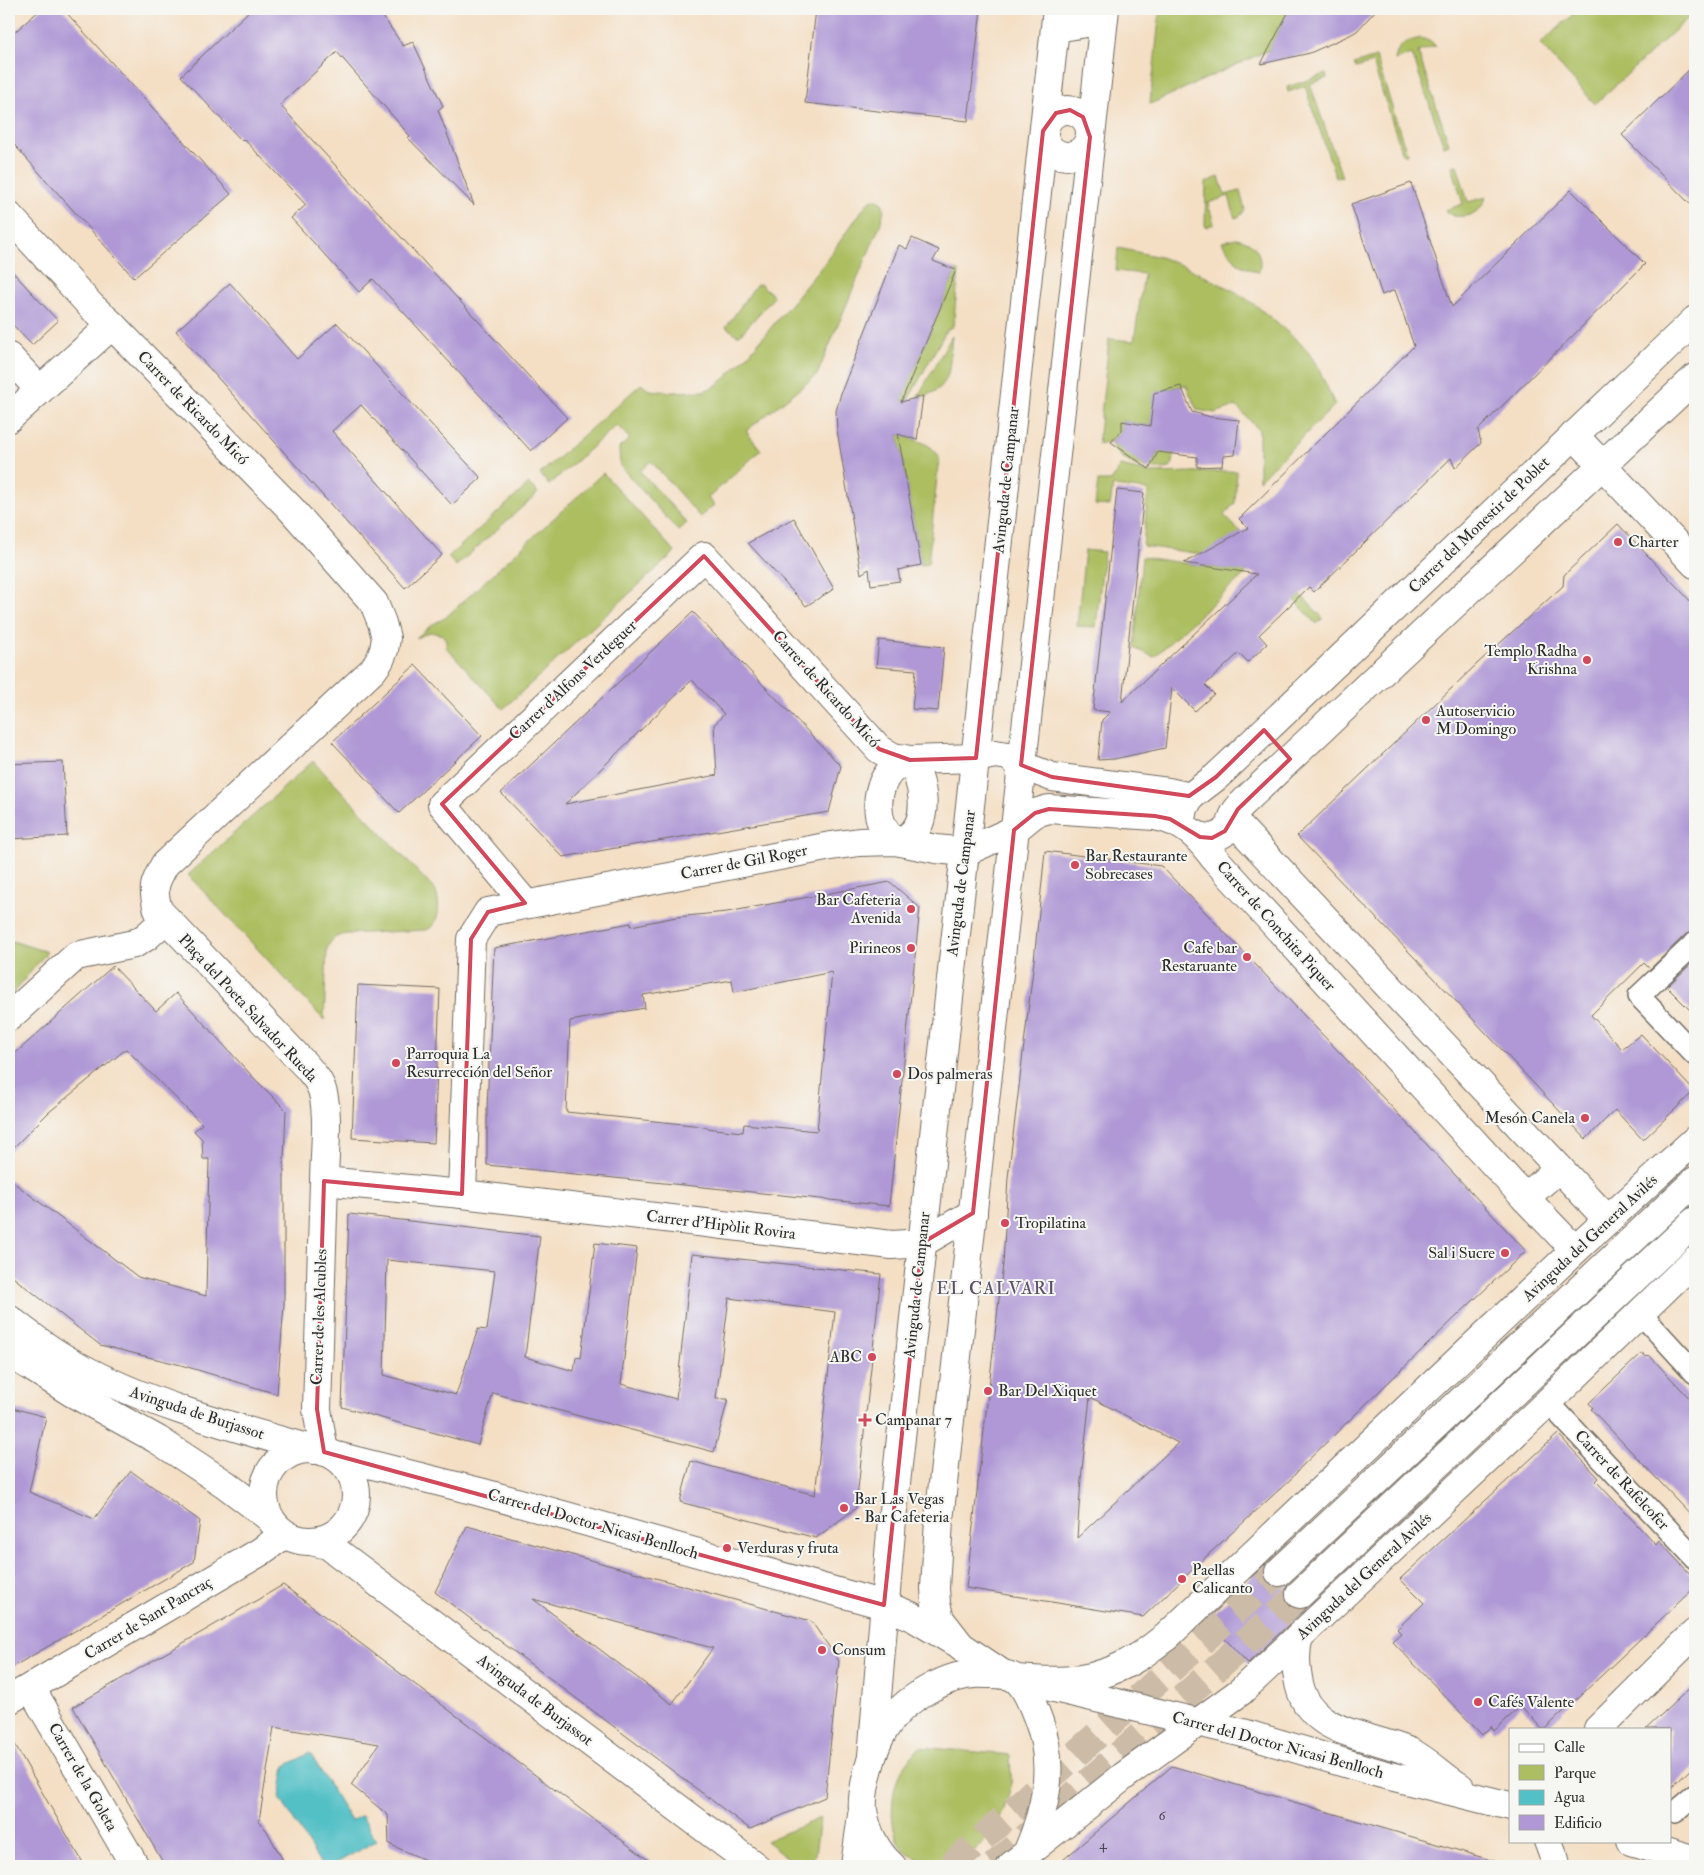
<svg xmlns="http://www.w3.org/2000/svg" width="1704" height="1875" font-family="'IM FELL Double Pica',serif">
<style>
.green{fill:#acbe61;stroke:#6c7446}
.water{fill:#52c0c6;stroke:#3e7678}
.building{fill:#af98d5;fill-rule:evenodd}
.lines{fill:none;stroke-linecap:round;stroke-linejoin:round}
.primary-tunnel{stroke:#ccbba6;stroke-width:28;stroke-dasharray:28 14;stroke-linecap:butt}
.pedestrian-casing{stroke:#716a61;stroke-width:24}
.minor-casing{stroke:#716a61;stroke-width:30}
.tertiary-casing{stroke:#716a61;stroke-width:30}
.secondary-casing{stroke:#716a61;stroke-width:30}
.primary-casing{stroke:#716a61;stroke-width:30}
.pedestrian{stroke:#fff;stroke-width:21}
.minor{stroke:#fff;stroke-width:28}
.tertiary{stroke:#fff;stroke-width:28}
.secondary{stroke:#fff;stroke-width:28}
.primary{stroke:#fff;stroke-width:28}
.marked{fill:none;stroke:#d1495b;stroke-width:4;stroke-linejoin:round}
.poi-dot{fill:#d1495b;stroke:#f6f6f2;stroke-width:2}
.labels{text-anchor:middle;dominant-baseline:central;stroke-width:4;stroke-linejoin:round;paint-order:stroke}
.number-label{font-size:14px;fill:#4c4656}
.street-label{font-size:16px;fill:#2b2b2b;stroke:#f6f6f2}
.poi-label{font-size:16px;fill:#2b2b2b;stroke:#f6f6f2;text-anchor:start}
.neighbourhood-label{font-size:18px;letter-spacing:1px;fill:#595166;stroke:#f6f6f2}
</style>
<rect width="100%" height="100%" fill="#f6f6f2"/>
<filter id="ink" filterUnits="userSpaceOnUse"><feTurbulence type="fractalNoise" baseFrequency=".02" numOctaves="2"/><feDisplacementMap in="SourceGraphic" scale="10" xChannelSelector="R" yChannelSelector="G"/><feConvolveMatrix kernelMatrix="1 2 1 2 8 2 1 2 1" color-interpolation-filters="sRGB"/></filter>
<filter id="wash" filterUnits="userSpaceOnUse"><feTurbulence type="fractalNoise" baseFrequency=".0096" numOctaves="4" result="noise"/><feDisplacementMap in="SourceGraphic" scale="20" xChannelSelector="R" yChannelSelector="G"/><feGaussianBlur stdDeviation="1.12" result="paint"/><feColorMatrix in="noise" values="0 0 0 0 0 0 0 0 0 0 0 0 0 0 0 0 0 1.4 0 .05"/><feComposite in="paint" operator="in"/></filter>
<g filter="url(#wash)">
<rect width="100%" height="100%" fill="#f4dfc5"/>
<g class="green">
<polygon points="1160,9 1290,9 1269,50 1150,104"/>
<polygon points="1579,9 1695,9 1695,12 1595,104 1540,44"/>
<path d="M 1421,38 L 1429,41 L 1436,46 L 1418,52 L 1449,144 L 1444,146 L 1412,54 L 1395,60 C 1398,43 1405,42 1421,38 Z"/>
<polygon points="1376,57 1407,154 1403,155 1373,63 1356,68 1354,64"/>
<polygon points="1326,74 1327,78 1310,84 1342,177 1336,178 1305,86 1288,92 1287,87"/>
<path d="M 1457,165 L 1468,202 L 1486,197 C 1481,213 1469,218 1453,216 L 1445,210 L 1463,204 L 1452,166 Z"/>
<polygon points="1219,177 1225,195 1240,191 1245,210 1240,216 1235,218 1229,196 1208,203 1214,224 1206,227 1205,225 1206,182"/>
<path d="M 873,199 C 889,201 883,214 880,225 L 817,375 L 746,431 L 761,450 L 708,498 L 714,505 L 700,517 L 651,461 L 640,471 L 687,523 L 678,531 L 620,466 L 619,448 L 630,439 L 617,425 L 549,485 L 540,474 L 641,384 L 649,390 L 673,392 L 703,391 L 712,388 L 723,380 L 749,354 L 823,265 L 868,202 Z"/>
<path d="M 1236,238 C 1255,241 1263,254 1259,272 L 1257,272 L 1238,264 L 1223,244 L 1222,242 Z"/>
<path d="M 1118,248 L 1160,257 L 1184,266 L 1236,292 L 1258,307 L 1299,342 L 1309,353 L 1319,369 L 1335,405 L 1259,480 L 1259,430 L 1236,406 L 1215,413 L 1197,410 L 1186,385 L 1157,392 L 1150,426 L 1122,421 L 1122,430 L 1111,442 L 1155,458 L 1161,448 L 1175,449 L 1173,463 L 1170,468 C 1149,472 1118,464 1111,442 L 1098,444 L 1109,339 L 1134,341 L 1144,274 L 1116,271 Z"/>
<polygon points="956,270 959,271 953,326 946,331 908,400 901,401"/>
<polygon points="760,284 772,294 773,298 740,335 737,335 726,327 756,285"/>
<path d="M 952,336 C 948,369 955,389 917,398 Z"/>
<path d="M 898,434 C 912,439 934,443 939,458 L 928,564 L 921,565 Z"/>
<path d="M 1120,466 L 1152,473 L 1237,471 L 1235,503 L 1224,515 L 1323,618 L 1317,624 L 1258,562 L 1154,657 L 1134,648 L 1142,557 L 1239,571 L 1230,543 C 1219,543 1213,545 1208,555 L 1143,546 L 1148,490 L 1113,486 L 1110,506 L 1095,505 L 1098,481 L 1111,481 Z"/>
<polygon points="603,473 675,552 503,709 445,646 447,645 444,635 430,632 416,638 433,624 445,618"/>
<polygon points="529,484 538,493 456,566 448,557"/>
<polygon points="1085,550 1104,552 1096,627 1077,626"/>
<path d="M 313,761 L 435,890 C 441,903 440,926 426,930 L 347,934 C 336,936 331,938 327,949 L 324,1020 L 188,875 Z"/>
<polygon points="9,940 47,952 9,998"/>
<path d="M 920,1747 L 1010,1755 C 1010,1765 1012,1776 1011,1785 C 1006,1817 977,1866 940,1865 C 934,1865 927,1862 922,1860 C 917,1858 912,1856 908,1854 C 888,1840 890,1798 898,1778 C 903,1767 912,1756 920,1747 Z"/>
<polygon points="820,1818 815,1854 808,1865 797,1865 766,1841"/>
</g>
<polygon class="water" points="310,1753 351,1821 362,1815 376,1841 331,1866 322,1866 280,1798 285,1766"/>
<g id="blocks">
<g class="building">
<polygon points="41,9 63,9 231,194 134,278 9,139 9,37"/>
<polygon points="251,9 378,9 403,46 413,42 443,106 438,110 474,205 408,138 410,136 337,52 280,105 567,418 531,451 373,279 359,292 291,218 306,205 244,139 242,141 181,76"/>
<polygon points="816,9 981,9 968,121 805,103"/>
<polygon points="1290,9 1377,9 1357,31 1350,35 1310,53 1261,64"/>
<polygon points="1695,64 1695,209 1622,135"/>
<polygon points="1411,183 1452,307 1571,190 1645,264 1478,430 1481,443 1455,468 1451,458 1314,592 1309,587 1259,635 1267,644 1248,662 1239,653 1205,685 1214,694 1195,711 1172,688 1165,748 1114,759 1098,760 1102,720 1110,712 1093,710 1117,490 1144,493 1122,702 1257,574 1184,563 1248,528 1239,519 1414,346 1395,290 1382,295 1351,204"/>
<polygon points="912,238 939,250 933,261 956,270 901,402 923,396 917,440 898,434 921,565 898,570 900,581 871,585 869,569 861,574 837,430 836,411 842,390 899,245 907,249"/>
<polygon points="9,268 58,321 32,345 9,321"/>
<polygon points="230,283 297,359 337,323 481,478 452,505 361,405 332,431 442,555 405,588 176,331"/>
<polygon points="1181,386 1192,412 1211,417 1239,420 1235,455 1223,456 1222,466 1197,467 1197,457 1158,452 1149,469 1111,442 1122,430 1122,421 1150,426 1154,393"/>
<polygon points="794,518 834,589 806,606 748,543"/>
<polygon points="1618,524 1695,606 1695,931 1686,934 1650,969 1644,963 1591,1015 1622,1049 1641,1034 1694,1091 1643,1140 1615,1110 1586,1139 1437,981 1297,836 1478,663 1563,586 1564,575"/>
<path d="M 693,612 L 841,766 L 829,812 L 563,857 L 501,793 ZM 692,680 L 724,714 L 714,725 L 717,775 L 565,804 Z"/>
<polygon points="879,640 944,647 938,711 912,709 916,670 876,667"/>
<polygon points="415,665 482,736 399,813 332,742"/>
<polygon points="63,762 67,836 9,839 9,764"/>
<path d="M 1045,851 L 1161,866 L 1386,1101 L 1526,1251 L 1459,1314 L 1300,1468 L 1292,1478 L 1211,1552 L 1143,1617 L 966,1588 L 1003,1264 L 1008,1178 L 1034,961 ZM 1090,1397 L 1178,1443 L 1077,1538 L 1081,1479 Z"/>
<path d="M 890,882 L 920,908 L 889,1206 L 487,1165 L 487,1109 L 494,948 L 631,923 L 631,926 L 676,917 L 727,912 ZM 832,972 L 817,1131 L 744,1124 L 743,1132 L 714,1129 L 693,1125 L 566,1112 L 570,1021 L 645,1008 L 643,995 L 732,980 L 734,992 Z"/>
<polygon points="1695,960 1695,1015 1667,987"/>
<polygon points="113,966 156,1011 176,993 253,1077 286,1110 284,1158 284,1305 277,1394 181,1365 100,1345 9,1274 9,1179 138,1277 206,1296 209,1159 203,1159 202,1139 194,1131 202,1124 126,1049 48,1113 9,1152 9,1059"/>
<polygon points="358,985 440,989 434,1143 352,1138"/>
<path d="M 349,1214 L 540,1236 L 525,1357 L 574,1371 L 576,1357 L 581,1358 L 595,1243 L 637,1248 L 621,1384 L 676,1399 L 692,1254 L 881,1274 L 856,1508 L 816,1538 L 680,1502 L 691,1461 L 815,1495 L 835,1312 L 729,1298 L 716,1399 L 728,1399 L 714,1452 L 493,1393 L 478,1445 L 342,1407 ZM 387,1260 L 495,1271 L 487,1330 L 478,1329 L 456,1395 L 384,1375 Z"/>
<polygon points="1642,1353 1647,1357 1649,1355 1695,1404 1695,1519 1591,1409 1593,1408 1589,1403"/>
<polygon points="9,1407 46,1417 29,1492 94,1519 131,1471 200,1521 194,1562 9,1669"/>
<polygon points="1558,1434 1599,1478 1596,1481 1656,1545 1659,1541 1695,1579 1695,1587 1545,1729 1542,1729 1521,1706 1494,1731 1491,1726 1482,1735 1392,1641 1401,1633 1397,1629 1424,1603 1400,1579"/>
<path d="M 467,1526 L 811,1621 L 839,1661 L 825,1797 L 750,1829 L 435,1592 ZM 533,1599 L 693,1643 L 713,1648 L 672,1704 Z"/>
<polygon points="1266,1563 1264,1568 1264,1575 1267,1582 1275,1587 1282,1587 1288,1584 1285,1590 1285,1597 1288,1604 1296,1609 1307,1607 1248,1663 1207,1620"/>
<polygon points="283,1585 656,1866 454,1866 432,1863 389,1844 388,1815 351,1785 379,1744 274,1727 259,1821 267,1831 286,1866 165,1866 73,1707"/>
<polygon points="1695,1683 1695,1765 1670,1789 1670,1729 1646,1729"/>
<polygon points="9,1734 46,1799 85,1866 17,1866 9,1852"/>
<polygon points="1172,1766 1494,1861 1494,1866 1056,1866"/>
</g>
</g>
</g>
<g filter="url(#ink)">
<use href="#blocks" fill-opacity="0" stroke="#716a61" stroke-width="1"/>
<g class="lines">
<g class="primary-tunnel">
<polyline points="951,1866 1279,1572"/>
<polyline points="994,1866 1300,1594"/>
</g>
<defs>
<g id="pedestrian">
<polyline points="1695,943 1639,996 1695,1055"/>
<polyline points="1641,1314 1695,1373"/>
<polyline points="1548,1402 1695,1558"/>
<polyline points="1675,1812 1695,1795"/>
</g>
<g id="minor">
<path d="M 9,216 L 92,307 L 112,325 L 291,509 L 374,603 L 382,623 L 386,638 L 384,650 L 380,660 L 373,670 L 165,864 C 154,884 152,887 158,910 L 307,1067 C 311,1072 316,1077 319,1083 C 331,1104 324,1156 324,1181 L 462,1194 L 471,939 L 488,912 L 831,846 L 859,842 L 895,841 L 936,849 L 965,852 L 1014,830 L 1035,813 L 1049,809 L 1155,816 C 1185,822 1198,836 1215,859 L 1525,1198 L 1575,1250"/>
<polyline points="9,357 40,390"/>
<polyline points="9,418 112,325"/>
<polyline points="1574,435 1695,564"/>
<path d="M 910,760 C 923,779 932,824 906,838 C 903,840 899,840 895,841 C 872,825 873,783 896,766 C 900,763 906,762 910,760 Z"/>
<polyline points="1183,814 1184,808 1190,797 1216,777 1231,763 1695,320"/>
<polyline points="1233,818 1241,829 1608,1220"/>
<path d="M 1195,834 C 1207,841 1222,838 1230,826 C 1232,823 1232,818 1234,815 C 1236,809 1242,804 1246,800 L 1695,378"/>
<polyline points="525,903 442,804 704,556 879,749 893,757 910,760 976,758 995,754 1008,756 1021,765 1052,777 1168,792 1190,797"/>
<polyline points="9,1017 76,956 134,944 146,937 166,919"/>
<polyline points="324,1181 317,1409 324,1452"/>
<polyline points="462,1194 892,1245 922,1243 973,1213"/>
<polyline points="1525,1198 1559,1168"/>
<polyline points="31,1688 135,1866"/>
<polyline points="9,1700 260,1552 285,1534"/>
<polyline points="1598,1729 1695,1633"/>
<polyline points="1548,1841 1555,1860 1556,1866"/>
</g>
<g id="tertiary">
<path d="M 1299,1636 C 1295,1651 1295,1663 1298,1678 C 1306,1735 1366,1733 1410,1752 C 1429,1761 1442,1777 1460,1787"/>
<polyline points="1037,1684 1243,1733 1382,1774 1510,1806"/>
<polyline points="1631,1841 1695,1860"/>
</g>
<g id="secondary">
<polyline points="1056,28 1086,23 1104,12 1103,9"/>
<circle cx="1067" cy="133" r="23"/>
<path d="M 9,1319 C 31,1336 53,1353 78,1366 C 152,1406 234,1427 314,1450"/>
<polyline points="9,1353 71,1392 158,1440 225,1484 270,1518"/>
<circle cx="310" cy="1495" r="46"/>
<polyline points="333,1455 480,1492 884,1605 911,1616 953,1641"/>
<polyline points="311,1541 328,1545 337,1552 755,1866"/>
<polyline points="1004,1675 961,1646 940,1619 936,1604 935,1588 939,1520 1105,9"/>
<polyline points="872,1756 892,1520 1057,9"/>
</g>
<g id="primary">
<polyline points="1279,1572 1695,1181"/>
<polyline points="1300,1594 1695,1221"/>
<path d="M 1016,1679 C 1062,1683 1097,1683 1138,1657 C 1148,1651 1157,1643 1166,1637 L 1575,1250 L 1695,1140"/>
<polyline points="855,1866 862,1815"/>
<path d="M 892,1866 C 876,1852 866,1831 863,1810 C 861,1790 873,1747 884,1730 C 902,1699 950,1671 986,1674 C 995,1674 1008,1673 1016,1679 C 1027,1688 1033,1706 1038,1719 C 1056,1764 1046,1809 1028,1851"/>
<polyline points="1011,1866 1124,1776 1240,1692 1548,1402 1695,1260"/>
</g>
</defs>
<use href="#pedestrian" class="pedestrian-casing"/>
<use href="#minor" class="minor-casing"/>
<use href="#tertiary" class="tertiary-casing"/>
<use href="#secondary" class="secondary-casing"/>
<use href="#primary" class="primary-casing"/>
<use href="#pedestrian" class="pedestrian"/>
<use href="#minor" class="minor"/>
<use href="#tertiary" class="tertiary"/>
<use href="#secondary" class="secondary"/>
<use href="#primary" class="primary"/>
</g>
</g>
<path class="marked" d="M 1070,110 L 1083,117 L 1090,137 L 1021,765 L 1052,777 L 1189,796 L 1216,777 L 1264,730 L 1290,759 L 1238,809 L 1225,831 L 1212,838 L 1200,837 L 1170,819 L 1155,816 L 1049,809 L 1035,813 L 1014,830 L 973,1213 L 922,1243 L 884,1605 L 324,1452 L 317,1409 L 324,1181 L 462,1194 L 471,939 L 488,912 L 525,903 L 442,804 L 704,556 L 879,749 L 910,760 L 976,758 L 1043,131 L 1056,113 Z"/>
<g class="poi-dot">
<circle cx="1618" cy="542" r="5"/>
<circle cx="1587" cy="660" r="5"/>
<circle cx="1426" cy="720" r="5"/>
<circle cx="1075" cy="865" r="5"/>
<circle cx="911" cy="909" r="5"/>
<circle cx="911" cy="948" r="5"/>
<circle cx="1247" cy="957" r="5"/>
<circle cx="396" cy="1063" r="5"/>
<circle cx="897" cy="1074" r="5"/>
<circle cx="1585" cy="1118" r="5"/>
<circle cx="1005" cy="1223" r="5"/>
<circle cx="1505" cy="1253" r="5"/>
<circle cx="872" cy="1357" r="5"/>
<circle cx="988" cy="1391" r="5"/>
<path d="M862.5 1412.5h5v5h5v5h-5v5h-5v-5h-5v-5h5z"/>
<circle cx="844" cy="1508" r="5"/>
<circle cx="727" cy="1548" r="5"/>
<circle cx="1182" cy="1579" r="5"/>
<circle cx="822" cy="1650" r="5"/>
<circle cx="1478" cy="1702" r="5"/>
</g>
<g class="labels">
<g class="number-label">
<text x="1162" y="1815">6</text>
<text x="1103" y="1844">4</text>
</g>
<g class="street-label">
<text transform="translate(193 408) rotate(46)">Carrer de Ricardo Micó</text>
<text transform="translate(1006 480) rotate(-84)">Avinguda de Campanar</text>
<text transform="translate(1479 525) rotate(-44)">Carrer del Monestir de Poblet</text>
<text transform="translate(573 680) rotate(-43)">Carrer d'Alfons Verdeguer</text>
<text transform="translate(826 689) rotate(48)">Carrer de Ricardo Micó</text>
<text transform="translate(744 862) rotate(-11)">Carrer de Gil Roger</text>
<text transform="translate(961 883) rotate(-83)">Avinguda de Campanar</text>
<text transform="translate(1276 926) rotate(48)">Carrer de Conchita Piquer</text>
<text transform="translate(248 1008) rotate(47)">Plaça del Poeta Salvador Rueda</text>
<text transform="translate(721 1225) rotate(7)">Carrer d'Hipòlit Rovira</text>
<text transform="translate(1590 1238) rotate(-43)">Avinguda del General Avilés</text>
<text transform="translate(917 1285) rotate(-84)">Avinguda de Campanar</text>
<text transform="translate(319 1317) rotate(-88)">Carrer de les Alcubles</text>
<text transform="translate(197 1413) rotate(18)">Avinguda de Burjassot</text>
<text transform="translate(1622 1480) rotate(47)">Carrer de Rafelcofer</text>
<text transform="translate(593 1524) rotate(16)">Carrer del Doctor Nicasi Benlloch</text>
<text transform="translate(1364 1576) rotate(-43)">Avinguda del General Avilés</text>
<text transform="translate(148 1618) rotate(-31)">Carrer de Sant Pancraç</text>
<text transform="translate(535 1700) rotate(37)">Avinguda de Burjassot</text>
<text transform="translate(1278 1745) rotate(15)">Carrer del Doctor Nicasi Benlloch</text>
<text transform="translate(83 1777) rotate(60)">Carrer de la Goleta</text>
</g>
<g class="poi-label">
<text x="1628" y="542">Charter</text>
<text x="1577" y="651" text-anchor="end">Templo Radha<tspan x="1577" dy="18">Krishna</tspan></text>
<text x="1436" y="711">Autoservicio<tspan x="1436" dy="18">M Domingo</tspan></text>
<text x="1085" y="856">Bar Restaurante<tspan x="1085" dy="18">Sobrecases</tspan></text>
<text x="901" y="900" text-anchor="end">Bar Cafeteria<tspan x="901" dy="18">Avenida</tspan></text>
<text x="901" y="948" text-anchor="end">Pirineos</text>
<text x="1237" y="948" text-anchor="end">Cafe bar<tspan x="1237" dy="18">Restaruante</tspan></text>
<text x="406" y="1054">Parroquia La<tspan x="406" dy="18">Resurrección del Señor</tspan></text>
<text x="907" y="1074">Dos palmeras</text>
<text x="1575" y="1118" text-anchor="end">Mesón Canela</text>
<text x="1015" y="1223">Tropilatina</text>
<text x="1495" y="1253" text-anchor="end">Sal i Sucre</text>
<text x="862" y="1357" text-anchor="end">ABC</text>
<text x="998" y="1391">Bar Del Xiquet</text>
<text x="875" y="1420">Campanar 7</text>
<text x="854" y="1499">Bar Las Vegas<tspan x="854" dy="18">- Bar Cafeteria</tspan></text>
<text x="737" y="1548">Verduras y fruta</text>
<text x="1192" y="1570">Paellas<tspan x="1192" dy="18">Calicanto</tspan></text>
<text x="832" y="1650">Consum</text>
<text x="1488" y="1702">Cafés Valente</text>
</g>
<g class="neighbourhood-label">
<text x="996" y="1288">EL CALVARI</text>
</g>
</g>
<rect width="1704" height="1875" fill="none" stroke="#f6f6f2" stroke-width="30"/>
<rect x="1509" y="1728" width="162" height="115" fill="#f6f6f2" stroke="#a5a5a2"/>
<rect x="1519" y="1744" width="25" height="8" fill="#ffffff" stroke="#a5a5a2"/>
<text x="1554" y="1752" font-size="15" fill="#2b2b2b">Calle</text>
<rect x="1519" y="1765" width="25" height="15" fill="#acbe61" stroke="#a5a5a2"/>
<text x="1554" y="1778" font-size="15" fill="#2b2b2b">Parque</text>
<rect x="1519" y="1790" width="25" height="15" fill="#52c0c6" stroke="#a5a5a2"/>
<text x="1554" y="1802" font-size="15" fill="#2b2b2b">Agua</text>
<rect x="1519" y="1815" width="25" height="15" fill="#af98d5" stroke="#a5a5a2"/>
<text x="1554" y="1828" font-size="15" fill="#2b2b2b">Edificio</text>
</svg>
